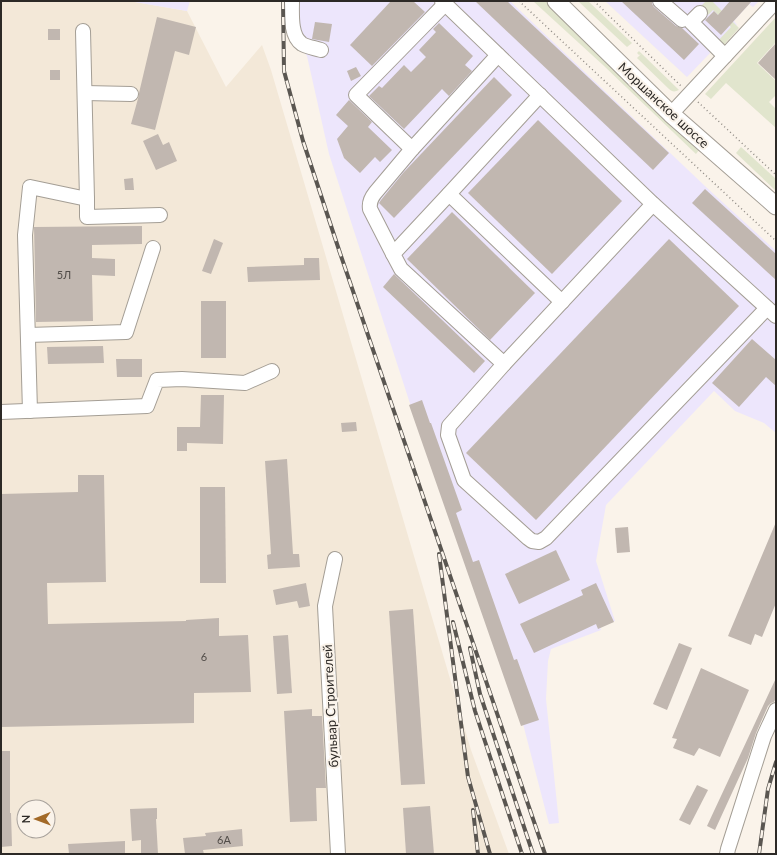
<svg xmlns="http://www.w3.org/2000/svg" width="777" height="855" font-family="Lato,sans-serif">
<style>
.built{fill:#f3e8d8;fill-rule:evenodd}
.industrial{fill:#ede6fc}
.green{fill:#e1e5cd}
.building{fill:#c1b7b0}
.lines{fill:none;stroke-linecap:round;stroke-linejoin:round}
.minor-casing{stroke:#a49e95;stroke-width:16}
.major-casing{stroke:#a49e95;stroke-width:19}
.path{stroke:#908b85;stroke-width:1.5;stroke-dasharray:1 3;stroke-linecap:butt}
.minor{stroke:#fff;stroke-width:14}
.major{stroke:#fff;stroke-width:17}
.rail-casing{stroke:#5a5651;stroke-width:4}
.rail{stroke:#faf3ea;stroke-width:2.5;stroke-dasharray:8;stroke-linecap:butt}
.labels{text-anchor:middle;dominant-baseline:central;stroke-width:4;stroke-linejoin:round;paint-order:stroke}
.number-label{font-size:11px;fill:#514c48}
.street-label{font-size:13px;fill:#2c2926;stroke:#faf3ea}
</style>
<rect width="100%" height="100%" fill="#faf3ea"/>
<path class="built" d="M 1,1 L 129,1 L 187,11 L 226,87 L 262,45 L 271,70 L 471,750 L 509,854 L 1,854 ZM 24,807 L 48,807 L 48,831 L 24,831 Z"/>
<g class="industrial">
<polygon points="129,1 190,1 187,11"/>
<polygon points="297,1 510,1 706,187 776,251 776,433 764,423 735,411 714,391 606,505 596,561 615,621 600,627 601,630 551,649 548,661 546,699 559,823 549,824 523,724 416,422 329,154 307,56 298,44 299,30"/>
<polygon points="605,1 759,1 753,7 749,4 734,21 737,25 687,77"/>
</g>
<g class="green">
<polygon points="533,1 546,1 683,132 702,146 696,154 603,65"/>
<polygon points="578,1 588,1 632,43 627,47"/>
<polygon points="706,1 712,1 739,28 721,48 716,43 731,27 713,10 708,15 700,7"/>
<polygon points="776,17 776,42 757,63 776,81 776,95 769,102 776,109 776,128 726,83 711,99 705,94"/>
<path d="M 639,51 L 641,53 L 679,90 C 675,92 672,92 669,89 L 637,58 L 641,54 L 639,55 L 637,53 Z"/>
<polygon points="741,147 776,179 776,191 736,153"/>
</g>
<g class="building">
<polygon points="391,1 413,1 425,12 372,66 350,45"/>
<polygon points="475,1 507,1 669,153 653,170"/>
<polygon points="621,1 652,1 652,4 654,7 676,26 682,28 699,44 684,60"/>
<polygon points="730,1 752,1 721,35 705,20 714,11 718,15"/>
<polygon points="157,17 196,27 189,55 175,51 155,130 131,124 139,95 139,93"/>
<polygon points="315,22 332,24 329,42 312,39"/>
<polygon points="439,23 473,56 465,65 472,71 449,96 442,89 404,129 369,96 379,86 382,88 404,65 411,72 426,57 419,50 436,32 433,29"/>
<rect x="48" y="29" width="12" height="11"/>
<polygon points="776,43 776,80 758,63"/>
<polygon points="356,67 361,76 351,81 347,71"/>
<rect x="50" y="70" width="10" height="10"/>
<polygon points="494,77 512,95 394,218 379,203 381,200 403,173"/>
<polygon points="349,100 372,122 368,127 392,150 380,162 375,157 360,173 344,158 337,139 348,126 336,115"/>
<polygon points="538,120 622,201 552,274 468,193"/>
<polygon points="158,134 163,145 169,142 177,161 156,170 143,141"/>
<polygon points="133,178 134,190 125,190 124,179"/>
<polygon points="705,189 776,254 776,280 692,203"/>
<polygon points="452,212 535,293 490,340 407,259"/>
<polygon points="142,226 142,244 92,245 92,258 115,259 115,276 92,275 93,321 36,322 34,227"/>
<polygon points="214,239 223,243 211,274 202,271"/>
<polygon points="669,239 739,306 536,520 466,453"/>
<polygon points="304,258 319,258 320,280 248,282 247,267 304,265"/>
<polygon points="394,274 485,361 474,373 383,287"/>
<rect x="201" y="301" width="25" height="57"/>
<polygon points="752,339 776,360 776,386 766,377 739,407 712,383"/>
<polygon points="103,346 104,363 48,364 47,347"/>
<polygon points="116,359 142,359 142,377 117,377"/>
<polygon points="201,395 224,395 223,444 187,443 187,451 177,451 177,427 200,427"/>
<polygon points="422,400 430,423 431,423 462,510 456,513 473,562 479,560 514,660 517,659 539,720 521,726 409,405"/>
<polygon points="356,422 357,431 342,432 341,423"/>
<polygon points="287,459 293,554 299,554 300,567 268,569 267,555 271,554 265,461"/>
<polygon points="78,475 104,475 106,582 47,583 48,624 186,621 186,620 219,618 219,636 248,635 251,692 194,693 194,723 1,727 1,494 78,492"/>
<polygon points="200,487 225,487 226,583 200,583"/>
<polygon points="776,522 776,603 762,637 755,634 751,645 728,636"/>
<polygon points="628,527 630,552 617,553 615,528"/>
<polygon points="556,550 570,580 519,604 505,574"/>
<polygon points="306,583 310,606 299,608 297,601 276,605 273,590"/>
<polygon points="596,583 614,622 598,629 596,624 534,653 520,624 583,595 581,590"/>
<polygon points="413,609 425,784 401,785 389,611"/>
<polygon points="288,635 292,693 277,694 273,636"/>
<polygon points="679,643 692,648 667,710 653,704"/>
<polygon points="701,668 749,690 720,757 699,748 694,756 673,748 677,739 672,738"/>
<polygon points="776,678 776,698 774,702 771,703 768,706 756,733 748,758 715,830 707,826"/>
<polygon points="312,709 312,716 322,716 326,788 316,788 317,821 290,822 284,711"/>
<polygon points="1,751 10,751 10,813 11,813 12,846 1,847"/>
<polygon points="697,785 708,790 690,825 679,820"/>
<polygon points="430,806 434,854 406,854 403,808"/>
<polygon points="157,808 157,819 156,819 158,854 141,854 141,840 132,841 130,809"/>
<polygon points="242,829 243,846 203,850 204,854 185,854 183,838 206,836 205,833"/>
<polygon points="125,841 125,854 69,854 68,844"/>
</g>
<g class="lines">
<defs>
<g id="minor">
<path d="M 292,1 C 292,14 290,36 302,44 C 307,47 315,48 321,50"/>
<polyline points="442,1 653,204 776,316"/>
<polyline points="660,1 682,20"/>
<polyline points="445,4 356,95 412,149 498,55"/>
<polyline points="700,13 691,22 725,56"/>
<polyline points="85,93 131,94"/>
<polyline points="540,95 449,194 393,254 401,269 504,364 653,204"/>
<polyline points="671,114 776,1"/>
<polyline points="449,194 562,302"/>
<polyline points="87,199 87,217 160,215"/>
<path d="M 393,254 L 370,209 C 369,203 371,198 375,193 L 412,149"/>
<polyline points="28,335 126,332 153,248"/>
<polyline points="504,364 449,426 448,435 464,480 528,538 532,541 539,542 546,538 767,308"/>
<polyline points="30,411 25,235 30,187 87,199 83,31"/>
<polyline points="1,412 147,406 157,380 182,379 245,383 272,371"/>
<polyline points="335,559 325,606 338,854"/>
<polyline points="727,854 728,849 764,736 776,710"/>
</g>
<polyline id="major" points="556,1 671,114 776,206"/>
</defs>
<use href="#minor" class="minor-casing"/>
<use href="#major" class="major-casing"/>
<g class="path">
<polyline points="519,1 776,241"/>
<polyline points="594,1 681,86"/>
<polyline points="698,102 776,175"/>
</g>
<use href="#minor" class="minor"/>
<use href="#major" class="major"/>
<defs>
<g id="rail">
<polyline points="283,1 284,71 303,141 340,253 545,854"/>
<polyline points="439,554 468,777 490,854"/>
<polyline points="453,622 475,711 522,854"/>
<polyline points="470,648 480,694 533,854"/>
<polyline points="473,810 478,854"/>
<polyline points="759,854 768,789 776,762"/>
</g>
</defs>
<use href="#rail" class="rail-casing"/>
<use href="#rail" class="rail"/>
</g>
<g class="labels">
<g class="number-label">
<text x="64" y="274">5Л</text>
<text x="204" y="656">6</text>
<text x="224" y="839">6А</text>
</g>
<g class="street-label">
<text transform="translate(664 105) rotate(43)">Моршанское шоссе</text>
<text transform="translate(330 706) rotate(-93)">бульвар Строителей</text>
</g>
</g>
<rect width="777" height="855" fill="none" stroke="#2c2926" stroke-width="4"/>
<g transform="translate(36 819) rotate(269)"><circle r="19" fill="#faf3ea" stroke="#a8a29c"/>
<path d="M0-3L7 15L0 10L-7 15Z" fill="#a36a28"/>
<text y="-6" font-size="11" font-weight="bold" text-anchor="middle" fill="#2c2926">N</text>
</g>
</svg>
